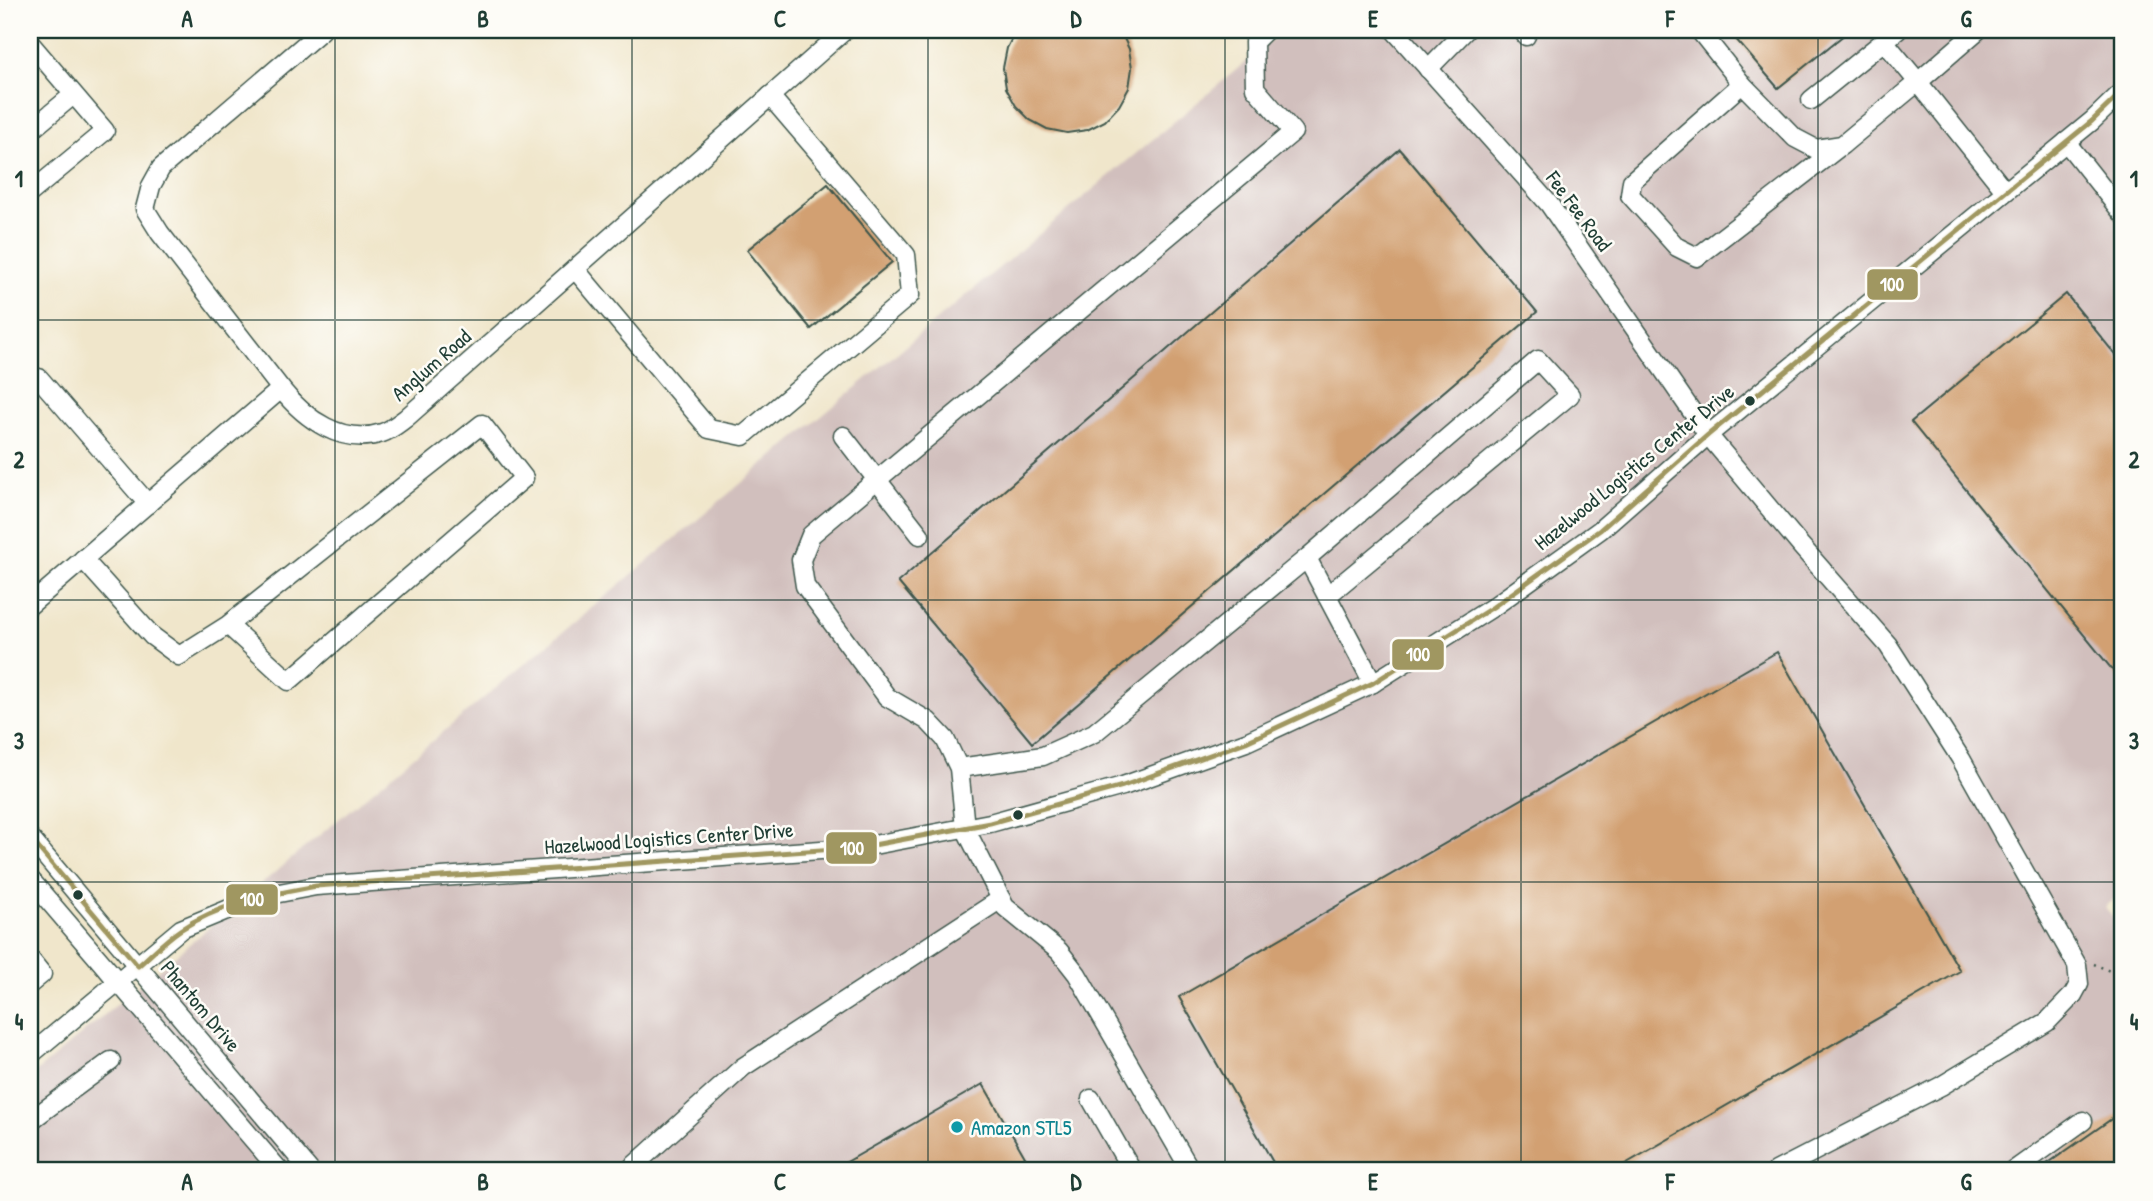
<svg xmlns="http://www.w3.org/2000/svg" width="2153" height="1201" font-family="'Patrick Hand',sans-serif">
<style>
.industrial{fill:#d1bfbd}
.building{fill:#d2a072}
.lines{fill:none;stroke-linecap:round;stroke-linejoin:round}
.minor-casing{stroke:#3e564b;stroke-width:21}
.path{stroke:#3e564b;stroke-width:2.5;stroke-dasharray:2 5;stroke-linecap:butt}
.minor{stroke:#fff;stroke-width:18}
.bus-1-casing{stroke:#fdfcf7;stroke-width:10}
.bus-1{stroke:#a09761;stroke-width:5}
.grid{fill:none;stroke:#1f3d34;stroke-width:2;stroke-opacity:0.55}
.bus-dot{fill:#1f3d34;stroke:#fdfcf7;stroke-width:2.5}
.culture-dot{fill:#0f9aa8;stroke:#fdfcf7;stroke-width:2.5}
.labels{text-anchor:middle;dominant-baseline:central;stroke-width:5;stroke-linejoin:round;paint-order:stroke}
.street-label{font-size:21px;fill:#1f3d34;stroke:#fdfcf7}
.culture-label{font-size:21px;fill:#0d838f;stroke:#fdfcf7;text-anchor:start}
.line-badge{stroke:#fdfcf7;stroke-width:2.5}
.badge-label{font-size:19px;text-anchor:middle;font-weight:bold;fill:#fff}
.neatline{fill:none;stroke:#1f3d34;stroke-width:2.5}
.grid-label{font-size:23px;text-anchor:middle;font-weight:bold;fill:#1f3d34}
</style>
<rect width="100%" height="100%" fill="#fdfcf7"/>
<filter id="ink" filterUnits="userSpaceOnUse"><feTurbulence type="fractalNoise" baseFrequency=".0143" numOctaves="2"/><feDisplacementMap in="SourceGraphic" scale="14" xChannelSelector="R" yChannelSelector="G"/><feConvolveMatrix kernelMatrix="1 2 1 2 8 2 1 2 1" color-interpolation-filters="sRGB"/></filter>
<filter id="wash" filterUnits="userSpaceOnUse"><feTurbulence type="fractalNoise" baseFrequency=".00686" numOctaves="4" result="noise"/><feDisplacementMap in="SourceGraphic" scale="28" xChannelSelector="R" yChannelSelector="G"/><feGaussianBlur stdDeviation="1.57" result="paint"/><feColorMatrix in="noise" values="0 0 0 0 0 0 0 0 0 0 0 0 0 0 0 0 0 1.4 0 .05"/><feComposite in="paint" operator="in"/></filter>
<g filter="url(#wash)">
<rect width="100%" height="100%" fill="#f0e6cb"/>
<polygon class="industrial" points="1284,30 2123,30 2123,892 2105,907 2123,929 2123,1171 30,1171 30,1077"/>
<g id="blocks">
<g class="building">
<polygon points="1016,30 1120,30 1129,49 1132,68 1129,88 1119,106 1105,121 1087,130 1067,133 1047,129 1030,120 1016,106 1006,88 1003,68 1007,48"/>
<polygon points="1728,30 1850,30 1778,88"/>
<polygon points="1400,149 1537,312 1032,743 898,582"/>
<polygon points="828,184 892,262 811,329 747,250"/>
<polygon points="2066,294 2123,364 2123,683 1911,422"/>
<polygon points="1777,652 1960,971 1613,1171 1278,1171 1179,997"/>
<polygon points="983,1084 1033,1171 831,1171"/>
<polygon points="2123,1111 2123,1171 2037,1171"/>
</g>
</g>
</g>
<g filter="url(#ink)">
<use href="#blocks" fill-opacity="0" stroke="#3e564b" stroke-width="2"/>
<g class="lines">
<defs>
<g id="minor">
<polyline points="1394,30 1549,204 1708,435 1801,546 1888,645 1961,759 2077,965 2079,984 2073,995 2047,1022 1941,1086 1776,1171"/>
<polyline points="1523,30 1526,36"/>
<polyline points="1699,30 1742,84 1795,138 1816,149 1842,145 1918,82 2005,191"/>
<polyline points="1898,30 1884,41 1918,82 1978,30"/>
<polyline points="30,43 105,131 30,193"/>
<polyline points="1428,69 1466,30"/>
<polyline points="1742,84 1632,181 1630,195 1677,247 1697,257 1842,145"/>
<polyline points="1811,100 1884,41"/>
<polyline points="30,131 73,95"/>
<polyline points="2066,142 2123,214"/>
<polyline points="575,269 709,429 743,436 910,295 906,255 770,96"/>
<polyline points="39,378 148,504"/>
<polyline points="281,389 160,233 145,209 151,186 161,168 322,30"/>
<polyline points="843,436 920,535"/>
<polyline points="1307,558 1538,360 1570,395 1327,596"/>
<polyline points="83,559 152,636 179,656 228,625 482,424 524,478 289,681 228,625"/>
<path d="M 30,605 L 281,389 C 305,419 342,446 382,433 C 391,430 399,423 406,418 L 845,30"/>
<polyline points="959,768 1043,756 1094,733 1307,558 1373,683"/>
<polyline points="30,838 310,1171"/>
<polyline points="30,879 280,1171"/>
<polyline points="30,959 42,974 30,984"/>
<polyline points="30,1055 181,929 258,897 316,886 863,847 990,823 1123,786 1246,742 1373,683 1493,607 1600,530 1708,435 2092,121 2123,91"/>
<polyline points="1091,1099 1132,1171"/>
<polyline points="30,1121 111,1061"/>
<polyline points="628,1171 743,1067 1001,899"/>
<polyline points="1191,1171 1077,974 1059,951 1005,907 965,828 959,768 945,739 928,721 887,697 805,586 801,560 811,535 1293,132 1255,88 1254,42 1266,30"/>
<polyline points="2013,1171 2083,1121"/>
</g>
</defs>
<use href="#minor" class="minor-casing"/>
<polyline class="path" points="2094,964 2123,977"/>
<use href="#minor" class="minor"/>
<defs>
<path id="bus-1" d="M 30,838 L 138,966 C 152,954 165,940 180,930 C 220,903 269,895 316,886 L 863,847 L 990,823 L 1123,786 L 1246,742 L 1373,683 L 1493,607 L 1600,530 L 1708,435 L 2092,121 L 2123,91"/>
</defs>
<use href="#bus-1" class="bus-1-casing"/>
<use href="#bus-1" class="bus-1"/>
</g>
</g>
<path class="grid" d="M 335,30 L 335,1171M 632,30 L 632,1171M 928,30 L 928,1171M 1225,30 L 1225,1171M 1521,30 L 1521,1171M 1818,30 L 1818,1171M 30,320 L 2123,320M 30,600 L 2123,600M 30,882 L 2123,882"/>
<g class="bus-dot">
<circle cx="1750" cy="401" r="6"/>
<circle cx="1018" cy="815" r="6"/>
<circle cx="78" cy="895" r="6"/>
</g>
<circle class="culture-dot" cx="957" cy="1127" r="7"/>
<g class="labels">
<g class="street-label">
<text transform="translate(1579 211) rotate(53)">Fee Fee Road</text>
<text transform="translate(431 365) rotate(-41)">Anglum Road</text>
<text transform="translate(1634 467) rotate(-39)">Hazelwood Logistics Center Drive</text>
<text transform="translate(669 838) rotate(-4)">Hazelwood Logistics Center Drive</text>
<text transform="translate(201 1006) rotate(50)">Phantom Drive</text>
</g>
<g class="culture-label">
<text x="971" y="1127">Amazon STL5</text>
</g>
</g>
<g class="line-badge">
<rect x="1866" y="268" width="53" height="33" rx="7" fill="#a09761"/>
<rect x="1391" y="638" width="54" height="33" rx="7" fill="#a09761"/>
<rect x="825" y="831" width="53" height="34" rx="7" fill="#a09761"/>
<rect x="225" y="883" width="54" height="33" rx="7" fill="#a09761"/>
</g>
<g class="badge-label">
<text x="1892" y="291">100</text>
<text x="1418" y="661">100</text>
<text x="852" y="855">100</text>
<text x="252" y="906">100</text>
</g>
<rect width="2153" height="1201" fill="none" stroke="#fdfcf7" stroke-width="77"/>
<rect x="38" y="38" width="2076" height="1124" class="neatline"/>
<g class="grid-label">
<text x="187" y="27">A</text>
<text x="483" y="27">B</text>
<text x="780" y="27">C</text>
<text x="1076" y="27">D</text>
<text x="1373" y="27">E</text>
<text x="1670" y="27">F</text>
<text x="1966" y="27">G</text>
<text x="19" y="187">1</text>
<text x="2134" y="187">1</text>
<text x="19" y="468">2</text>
<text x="2134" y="468">2</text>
<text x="19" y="749">3</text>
<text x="2134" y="749">3</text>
<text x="19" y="1030">4</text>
<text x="2134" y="1030">4</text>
<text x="187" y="1190">A</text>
<text x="483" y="1190">B</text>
<text x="780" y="1190">C</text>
<text x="1076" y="1190">D</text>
<text x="1373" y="1190">E</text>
<text x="1670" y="1190">F</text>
<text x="1966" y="1190">G</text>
</g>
</svg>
